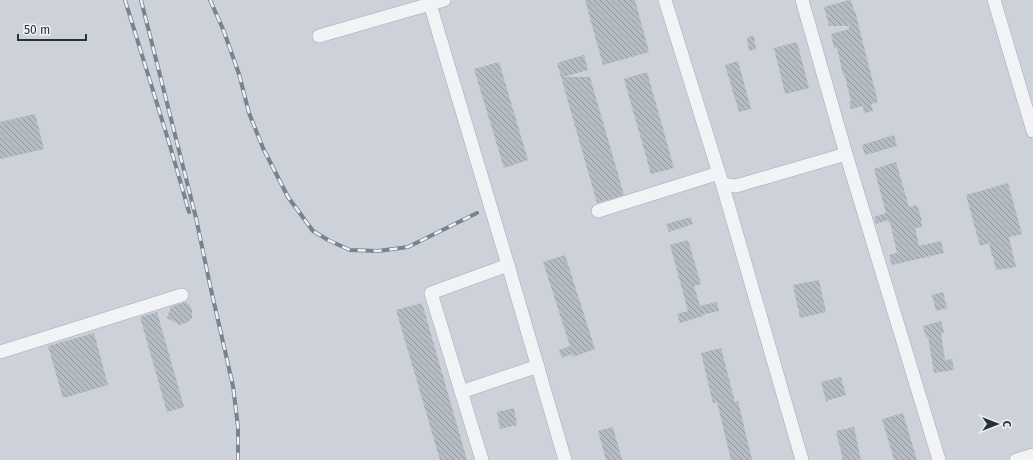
<svg xmlns="http://www.w3.org/2000/svg" width="1033" height="460" font-family="'Fira Sans',sans-serif">
<style>
.built{fill:#cdd1d9}
.building{fill:url(#building-back-hatch)}
.lines{fill:none;stroke-linecap:round;stroke-linejoin:round}
.minor-casing{stroke:#a4a9b1;stroke-width:14}
.minor{stroke:#f1f3f6;stroke-width:13}
.rail-casing{stroke:#79838f;stroke-width:4}
.rail{stroke:#eef1f5;stroke-width:2.5;stroke-dasharray:8;stroke-linecap:butt}
</style>
<defs>
<pattern id="building-back-hatch" width="6" height="6" patternUnits="userSpaceOnUse"><rect width="6" height="6" fill="#b6bcc3"/><path d="M-1 5l2 2M0 0l6 6M5-1l2 2" fill="none" stroke="#9499a0"/></pattern>
</defs>
<rect width="100%" height="100%" fill="#dee2e7"/>
<rect class="built" x="0" y="0" width="1033" height="460"/>
<g class="building">
<polygon points="585,0 635,0 649,52 603,65"/>
<polygon points="849,0 851,0 854,11 855,11 878,102 871,104 873,111 864,113 863,106 851,109 849,101 851,101 844,74 843,75 837,48 834,48 831,34 849,29 849,26 829,26 824,7"/>
<polygon points="754,36 756,49 749,51 747,37"/>
<polygon points="797,42 809,88 785,94 774,48"/>
<polygon points="584,55 588,70 563,77 590,77 624,195 597,203 557,63"/>
<polygon points="738,61 751,109 739,112 725,65"/>
<polygon points="499,62 528,160 504,168 474,69"/>
<polygon points="647,72 674,168 651,174 624,79"/>
<polygon points="35,114 44,149 0,159 0,122"/>
<polygon points="894,135 897,146 865,155 862,145"/>
<polygon points="896,162 909,207 917,205 922,221 921,221 922,227 915,228 919,246 941,241 944,253 892,265 889,255 897,253 890,222 889,223 888,220 876,224 874,217 886,213 874,169"/>
<polygon points="1008,183 1022,234 1009,237 1016,267 996,270 993,256 992,256 989,243 980,246 966,195"/>
<polygon points="691,217 693,224 669,232 666,224"/>
<polygon points="688,240 701,284 694,286 700,306 717,302 719,311 702,315 703,316 680,323 677,314 688,311 670,245"/>
<polygon points="565,255 595,349 573,357 572,354 562,358 559,350 570,346 543,262"/>
<polygon points="819,280 826,312 800,318 793,285"/>
<polygon points="943,292 947,308 936,311 932,295"/>
<polygon points="186,302 190,306 192,309 192,318 189,321 186,323 179,325 176,323 167,318 171,307"/>
<polygon points="422,303 467,460 440,460 396,310"/>
<polygon points="157,312 184,407 167,412 140,317"/>
<polygon points="941,321 944,333 941,333 945,360 952,359 954,370 934,373 928,337 926,338 923,326"/>
<polygon points="94,333 108,385 63,398 48,346"/>
<polygon points="721,348 735,402 738,401 752,460 731,460 717,402 713,403 701,353"/>
<polygon points="841,377 846,395 826,401 821,382"/>
<polygon points="514,408 517,425 500,429 497,412"/>
<polygon points="903,413 917,460 894,460 882,419"/>
<polygon points="613,427 622,460 606,460 598,431"/>
<polygon points="854,427 861,460 843,460 836,431"/>
</g>
<g class="lines">
<defs>
<g id="minor">
<polyline points="665,0 722,183 802,460"/>
<polyline points="802,0 846,154 939,460"/>
<polyline points="994,0 1033,131"/>
<polyline points="430,4 508,265 565,460"/>
<polyline points="319,36 444,0"/>
<polyline points="722,183 728,185 736,186 846,154"/>
<polyline points="598,211 719,173"/>
<polyline points="0,352 182,295"/>
<polyline points="461,392 538,366"/>
<polyline points="482,460 431,293 508,265"/>
<polyline points="1016,460 1033,455"/>
</g>
</defs>
<use href="#minor" class="minor-casing"/>
<use href="#minor" class="minor"/>
<defs>
<g id="rail">
<polyline points="125,0 171,149 189,212"/>
<polyline points="141,0 196,218 210,285 233,386 238,427 238,460"/>
<polyline points="210,0 223,29 239,74 249,113 263,148 288,197 313,231 328,240 350,250 378,251 408,247 477,213"/>
</g>
</defs>
<use href="#rail" class="rail-casing"/>
<use href="#rail" class="rail"/>
</g>
<g transform="translate(997 424) rotate(90)" stroke="#eef1f5" stroke-width="3" paint-order="stroke">
<path d="M0-3L7 15L0 10L-7 15Z" fill="#29313d"/>
<text y="-6" font-size="11" font-weight="bold" text-anchor="middle" fill="#29313d">С</text>
</g>
<path d="M18 34v6h68v-6" fill="none" stroke="#29313d" stroke-width="2"/>
<text x="24" y="34" font-size="12" fill="#29313d" stroke="#eef1f5" stroke-width="3" paint-order="stroke">50 m</text>
</svg>
